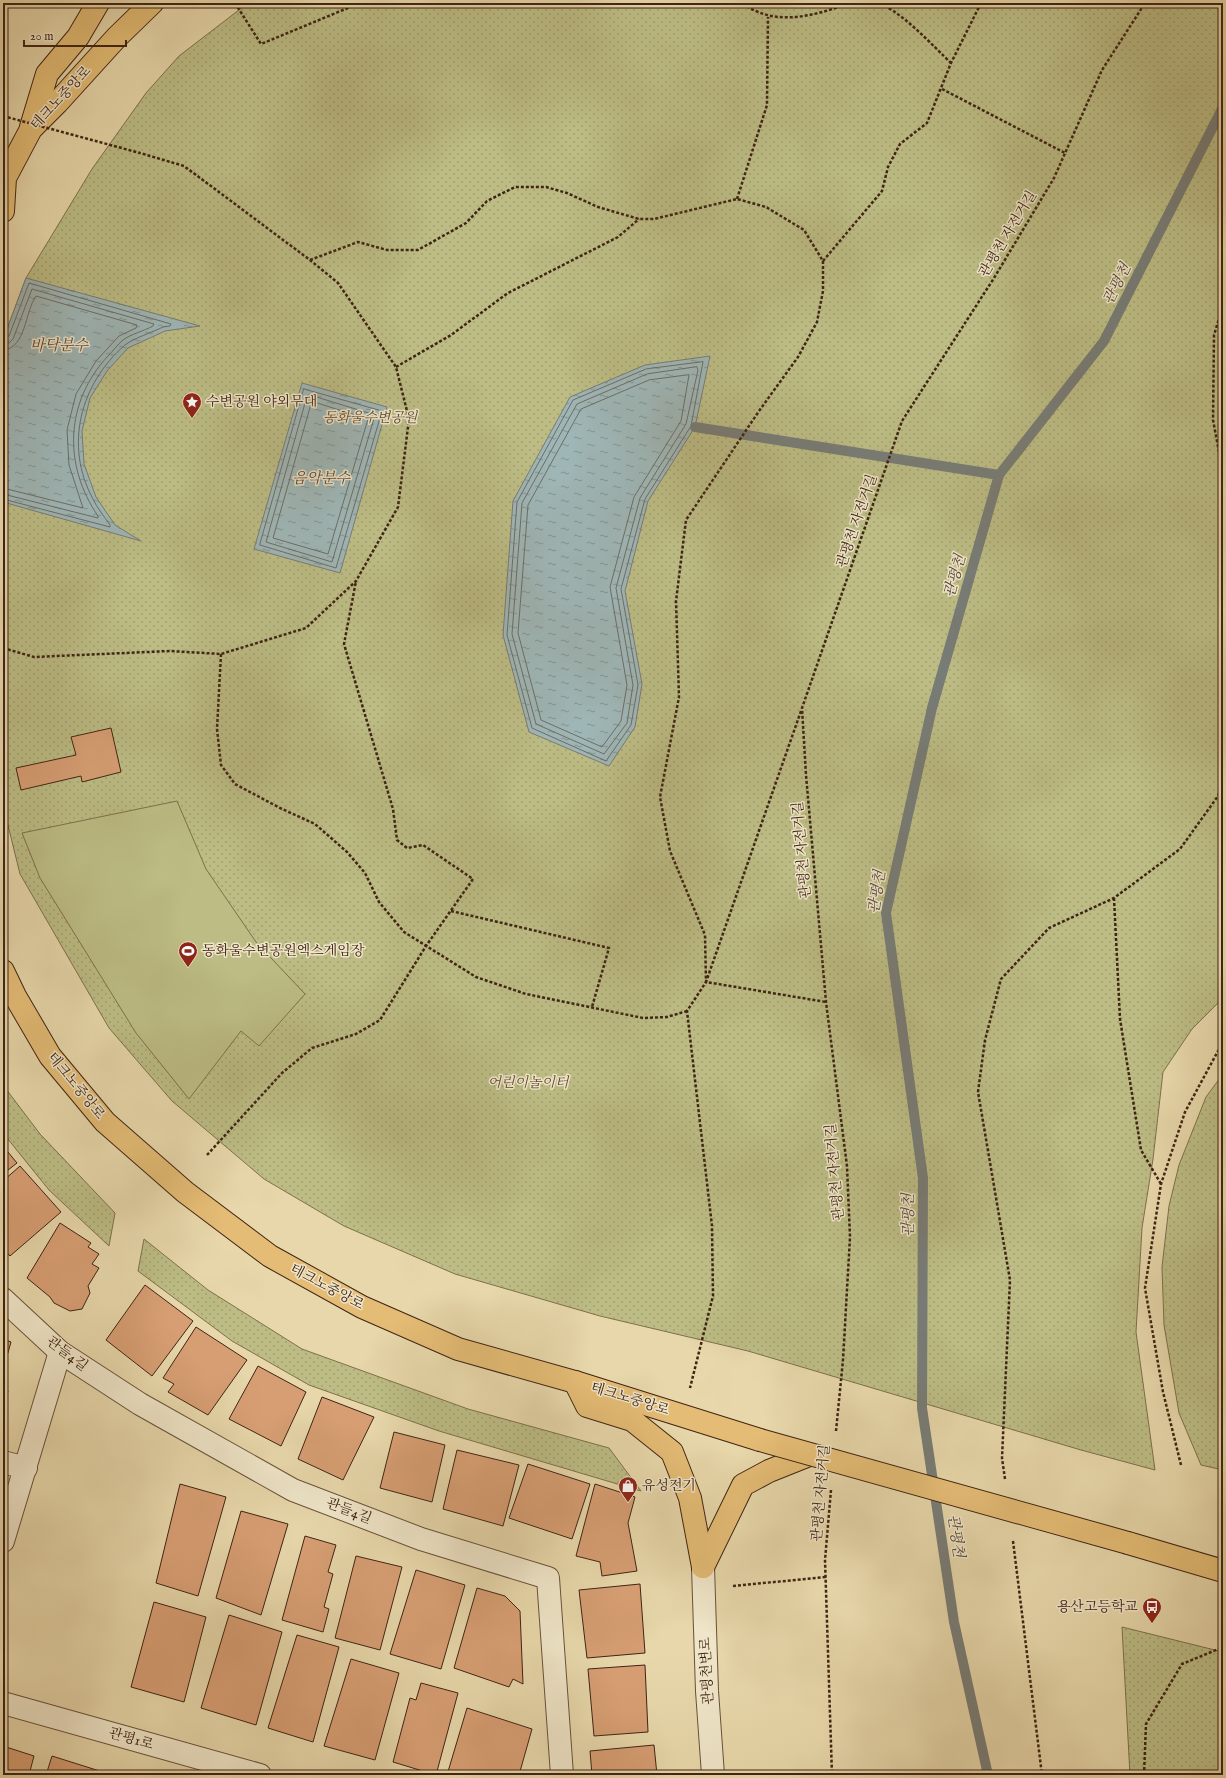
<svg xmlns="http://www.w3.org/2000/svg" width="1226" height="1778" font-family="'IM FELL English','Noto Serif KR',serif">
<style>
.grass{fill:url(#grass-dots);stroke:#7e704c}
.garden{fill:#bcbc84;stroke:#7e704c}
.water{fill:url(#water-ripples);stroke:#787c76}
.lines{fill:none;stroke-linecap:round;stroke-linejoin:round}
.shore{stroke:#6e6d66;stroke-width:1}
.stream{stroke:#787c76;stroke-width:10}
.building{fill:#d79e73;stroke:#3f2415}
.minor-casing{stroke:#69513a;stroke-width:24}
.major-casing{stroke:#3f2415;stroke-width:24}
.path{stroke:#3f2415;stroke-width:2.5;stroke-dasharray:3 2;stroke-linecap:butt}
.minor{stroke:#efe5c8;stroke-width:22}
.major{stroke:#e4bc75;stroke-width:22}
.major-bridge-casing{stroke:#3f2415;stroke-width:24;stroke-linecap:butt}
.path-bridge{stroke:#3f2415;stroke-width:2.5;stroke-dasharray:3 2;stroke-linecap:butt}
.major-bridge{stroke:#e4bc75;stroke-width:22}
.labels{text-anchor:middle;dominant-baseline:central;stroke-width:3;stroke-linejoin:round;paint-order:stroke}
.street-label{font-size:14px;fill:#3f2415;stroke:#efe5c8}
.poi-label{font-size:14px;fill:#3f2415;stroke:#efe5c8;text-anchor:start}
.park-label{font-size:14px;font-style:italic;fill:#5e4a31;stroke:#efe5c8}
.water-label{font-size:15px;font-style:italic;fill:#57483d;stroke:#efe5c8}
</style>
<defs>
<pattern id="grass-dots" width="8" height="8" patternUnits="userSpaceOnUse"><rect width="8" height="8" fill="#bcbc84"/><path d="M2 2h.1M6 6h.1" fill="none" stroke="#a3a171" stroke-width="1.8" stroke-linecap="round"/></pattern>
<pattern id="water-ripples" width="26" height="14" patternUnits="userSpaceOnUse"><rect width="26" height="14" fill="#9eb6b6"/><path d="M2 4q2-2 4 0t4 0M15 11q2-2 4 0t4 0" fill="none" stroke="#829493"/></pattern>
</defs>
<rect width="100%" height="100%" fill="#e7d7aa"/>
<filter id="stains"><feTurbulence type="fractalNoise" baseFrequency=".005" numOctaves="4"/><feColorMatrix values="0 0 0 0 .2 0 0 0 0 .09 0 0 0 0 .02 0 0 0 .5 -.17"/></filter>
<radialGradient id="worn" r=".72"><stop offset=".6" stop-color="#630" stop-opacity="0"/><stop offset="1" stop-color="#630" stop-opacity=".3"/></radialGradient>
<g class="grass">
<polygon points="248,3 1223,3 1223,998 1192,1029 1163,1072 1153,1159 1142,1228 1136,1332 1155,1470 1081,1450 748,1351 600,1316 455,1274 344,1226 264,1179 172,1101 109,1028 20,874 3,805 3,340 26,278 92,169 146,93 179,56"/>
<polygon points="1223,1074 1223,1470 1201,1465 1179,1413 1164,1325 1162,1267 1169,1206 1179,1165 1206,1097"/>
<polygon points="3,1085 40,1134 115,1213 109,1246 49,1190 3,1133"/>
<polygon points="144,1239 208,1290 302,1349 468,1409 609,1448 641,1491 439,1431 309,1385 232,1341 138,1271"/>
<polygon points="1122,1627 1223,1652 1223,1775 1130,1775"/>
</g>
<polygon class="garden" points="177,801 206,869 256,942 305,994 259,1046 241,1031 189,1099 136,1033 40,878 22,833"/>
<g class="water">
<polygon points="26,278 200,326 165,331 128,348 107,371 90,398 82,431 84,464 96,497 115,525 141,541 3,502 3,340"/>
<polygon points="710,356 695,427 648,501 625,591 642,684 635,727 609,766 529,732 503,635 513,501 570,397 645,365"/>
<polygon points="302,383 387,407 340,573 254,549"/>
</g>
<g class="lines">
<g class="shore">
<path d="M 3,339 L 9,336 L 29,283 L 171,324 L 170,326 L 163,327 C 153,332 134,338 125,345 C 80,384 64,446 93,499 C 97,508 104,516 110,525 L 110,527 L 3,499"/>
<path d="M 3,344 L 9,343 L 13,339 L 32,289 L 154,324 L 153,326 C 144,331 131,334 123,340 C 117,345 113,351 108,356 C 65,402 63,465 98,516 L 98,518 L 3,494"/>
<path d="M 3,350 C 26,349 25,311 36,296 L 137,325 L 136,328 L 119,336 L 96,361 L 76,394 L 67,430 L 69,465 L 83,508 L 3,488"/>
<polygon points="703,362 691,426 645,499 621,589 638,685 631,725 606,761 532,728 507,635 517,502 573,400 646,369"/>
<polygon points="697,367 698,370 686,424 640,498 616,588 633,685 627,723 604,754 536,724 512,634 522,503 577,404 647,374"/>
<polygon points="689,375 681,421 634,497 610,587 627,685 621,721 602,747 541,720 518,633 528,505 581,409 649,380"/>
<polygon points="304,389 382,411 336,568 260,545"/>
<polygon points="310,395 375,415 332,562 266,542 307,396"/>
<polygon points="314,402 368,419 328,554 273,538 311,404"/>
</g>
<g class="stream">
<polyline points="695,427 999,475"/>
<polyline points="988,1775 954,1622 922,1408 923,1178 886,913 932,708 999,475 1104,341 1223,107"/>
</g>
</g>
<g class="building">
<polygon points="111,728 121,772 82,782 81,776 21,790 16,768 76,755 71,737"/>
<polygon points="3,1146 17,1163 3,1174"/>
<polygon points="20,1166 61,1212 10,1256 3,1248 3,1181"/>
<polygon points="60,1223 91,1243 88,1247 99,1254 92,1264 99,1268 88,1286 90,1293 82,1309 70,1311 54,1303 50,1297 27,1278"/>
<polygon points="145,1285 193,1321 152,1376 106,1340"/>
<polygon points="196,1327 247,1360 208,1415 168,1392 174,1384 163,1378"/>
<polygon points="3,1339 11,1342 3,1370"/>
<polygon points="258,1366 306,1392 281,1446 229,1419"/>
<polygon points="3,1389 8,1391 3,1406"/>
<polygon points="322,1397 374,1417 343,1480 298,1459"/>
<polygon points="394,1432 445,1445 432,1502 380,1488"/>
<polygon points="457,1450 519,1465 503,1526 443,1509"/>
<polygon points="528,1464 590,1484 572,1539 509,1518"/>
<polygon points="180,1484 226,1497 198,1596 156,1583"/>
<polygon points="595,1484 635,1497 628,1523 637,1571 602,1576 600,1562 576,1556"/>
<polygon points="241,1511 288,1524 261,1615 216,1598"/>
<polygon points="305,1536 336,1545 328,1572 333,1574 324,1607 329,1609 323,1632 282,1620"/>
<polygon points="356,1556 402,1567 380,1650 335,1638"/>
<polygon points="416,1570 465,1585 441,1669 390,1654"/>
<polygon points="640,1584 645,1653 587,1658 579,1590"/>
<polygon points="477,1588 505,1596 520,1611 523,1684 513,1679 509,1687 454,1668"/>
<polygon points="154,1602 206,1617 184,1702 131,1687"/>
<polygon points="229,1615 282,1632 256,1725 201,1708"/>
<polygon points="297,1635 339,1647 313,1742 268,1728"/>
<polygon points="351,1659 399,1673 375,1760 324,1746"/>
<polygon points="645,1665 648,1732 594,1736 588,1669"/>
<polygon points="421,1683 458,1693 436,1775 393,1762 410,1698 416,1700"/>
<polygon points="467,1708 532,1729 519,1775 447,1775"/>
<polygon points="654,1745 657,1775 592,1775 590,1751"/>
<polygon points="3,1746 34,1756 29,1775 3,1775"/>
<polygon points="52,1756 106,1773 105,1775 46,1775"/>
</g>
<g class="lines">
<defs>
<g id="minor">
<polyline points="3,1299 60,1352 140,1404 293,1490 421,1539 548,1578 562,1775"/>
<polyline points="3,1462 26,1468"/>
<polyline points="3,1541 60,1352"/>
<polyline points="703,1567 707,1691 713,1775"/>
<polyline points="3,1703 260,1775"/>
</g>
<g id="major">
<polyline points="31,127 47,74 78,37 98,3"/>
<polyline points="3,211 5,178 31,129 57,103 117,37 152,3"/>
<polyline points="3,971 15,996 50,1056 105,1122 185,1192 270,1256 362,1307 458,1349 575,1382 760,1440"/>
<polyline points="575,1382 587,1406 632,1420 672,1452 690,1498 703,1567"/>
<polyline points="1128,1543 1223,1571"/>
<polyline points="703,1567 743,1485 769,1471 809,1455"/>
</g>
</defs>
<use href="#minor" class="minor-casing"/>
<use href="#major" class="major-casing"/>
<g class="path">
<polyline points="235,3 261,44 360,3"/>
<path d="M 743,3 C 747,7 751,9 756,11 C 786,25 821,13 851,3"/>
<path d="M 875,3 C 896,5 935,48 951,63"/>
<polyline points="942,89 1065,153"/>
<polyline points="737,199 767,105 768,17"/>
<polyline points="310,260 358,242 387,250 418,250 466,223 487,201 515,187 546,187 567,193 598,207 639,219 654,219 737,199 766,207 804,230 823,261 823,291 817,322 798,357 759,411 686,520 676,601 679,697 660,797 670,851 705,935 706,982 687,1011 712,1226 713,1296 690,1388"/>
<polyline points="823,261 882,191 888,167 900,144 927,123 951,63 981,3"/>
<polyline points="1223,306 1214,335 1213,420 1223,473"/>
<polyline points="396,367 451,335 508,293 618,237 639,219"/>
<polyline points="3,648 34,657 170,651 221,654 306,628 356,581 398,507 409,419 396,367 338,283 310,260 184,166 140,153"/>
<polyline points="221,654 217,729 221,765 235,784 280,808 315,824 347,852 365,873 379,902 404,932 476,977 526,994 643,1018 667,1017 687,1011"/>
<polyline points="801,711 706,982 826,1002"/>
<polyline points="1114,898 1120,1019 1141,1150 1161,1184"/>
<polyline points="451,911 609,948 592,1007"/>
<polyline points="207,1155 282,1073 312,1048 356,1034 380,1020 426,946 473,879 423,845 407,848 397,840 393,809 344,644 356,581"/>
<polyline points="836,1431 843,1360 850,1237 847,1166 826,1002 806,775 802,708 902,421 994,278 1054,178 1102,70 1145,3"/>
<polyline points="1181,1465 1163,1392 1145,1288 1161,1184 1185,1112 1218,1051 1223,1046"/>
<polyline points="1005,1479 1002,1458 1010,1280 978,1092 985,1040 1001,979 1049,928 1114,898 1180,849 1218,796 1223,783"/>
<polyline points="831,1490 825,1560 832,1775"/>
<polyline points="1013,1541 1042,1775"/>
<polyline points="733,1586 826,1577"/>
<polyline points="1144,1775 1146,1724 1182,1664 1221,1648"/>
</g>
<use href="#minor" class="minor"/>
<use href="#major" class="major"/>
<defs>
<polyline id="major-bridge" points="760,1440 1128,1543"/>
</defs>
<use href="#major-bridge" class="major-bridge-casing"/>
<polyline class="path-bridge" points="3,116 140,153"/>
<use href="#major-bridge" class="major-bridge"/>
</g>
<defs>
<symbol id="sight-pin" viewBox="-11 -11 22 30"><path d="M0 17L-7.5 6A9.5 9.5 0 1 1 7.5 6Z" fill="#8f2418" stroke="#efe5c8"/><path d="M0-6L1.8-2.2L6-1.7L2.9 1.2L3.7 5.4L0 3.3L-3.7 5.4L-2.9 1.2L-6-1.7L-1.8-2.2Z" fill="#fff"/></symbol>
<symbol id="stadium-pin" viewBox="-11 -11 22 30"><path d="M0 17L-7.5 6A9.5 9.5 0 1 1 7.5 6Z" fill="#8f2418" stroke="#efe5c8"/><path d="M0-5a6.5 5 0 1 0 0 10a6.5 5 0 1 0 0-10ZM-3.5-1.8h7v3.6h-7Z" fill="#fff"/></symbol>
<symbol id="shop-pin" viewBox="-11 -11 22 30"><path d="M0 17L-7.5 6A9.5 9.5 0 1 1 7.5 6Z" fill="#8f2418" stroke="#efe5c8"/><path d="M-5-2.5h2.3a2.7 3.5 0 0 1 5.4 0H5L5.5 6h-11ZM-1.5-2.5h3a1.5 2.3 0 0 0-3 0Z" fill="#fff"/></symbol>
<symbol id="bus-pin" viewBox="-11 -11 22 30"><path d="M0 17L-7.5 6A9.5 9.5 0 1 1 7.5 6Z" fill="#8f2418" stroke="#efe5c8"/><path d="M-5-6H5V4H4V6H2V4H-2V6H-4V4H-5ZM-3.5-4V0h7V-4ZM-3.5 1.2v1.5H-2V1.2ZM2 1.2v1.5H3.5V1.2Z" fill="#fff"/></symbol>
</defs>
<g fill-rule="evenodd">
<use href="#sight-pin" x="181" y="391" width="22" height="30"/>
<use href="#stadium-pin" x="177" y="940" width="22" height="30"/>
<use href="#shop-pin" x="617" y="1475" width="22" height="30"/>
<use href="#bus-pin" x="1141" y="1596" width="22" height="30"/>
</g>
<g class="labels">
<g class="street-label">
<text transform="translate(61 98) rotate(-47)">테크노중앙로</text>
<text transform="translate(1008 234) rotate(-59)">관평천 자전거길</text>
<text transform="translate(857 521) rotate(-71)">관평천 자전거길</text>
<text transform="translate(802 850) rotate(-95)">관평천 자전거길</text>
<text transform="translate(76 1086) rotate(51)">테크노중앙로</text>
<text transform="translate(835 1172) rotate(-95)">관평천 자전거길</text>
<text transform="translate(327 1287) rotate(28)">테크노중앙로</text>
<text transform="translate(67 1354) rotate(37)">관들4길</text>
<text transform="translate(630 1399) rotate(17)">테크노중앙로</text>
<text transform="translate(821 1493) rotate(-85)">관평천 자전거길</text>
<text transform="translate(349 1511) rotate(21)">관들4길</text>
<text transform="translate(707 1671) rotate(-93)">관평천변로</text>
<text transform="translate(131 1739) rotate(16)">관평1로</text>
</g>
<g class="poi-label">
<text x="206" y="402">수변공원 야외무대</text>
<text x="202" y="951">동화울수변공원엑스게임장</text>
<text x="642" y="1486">유성전기</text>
<text x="1138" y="1607" text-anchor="end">용산고등학교</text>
</g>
<g class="park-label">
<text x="370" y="418">동화울수변공원</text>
<text x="528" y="1083">어린이놀이터</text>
</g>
<g class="water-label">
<text transform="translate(1117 284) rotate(-63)">관평천</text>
<text x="59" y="345">바닥분수</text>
<text x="321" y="478">음악분수</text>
<text transform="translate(955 576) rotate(-74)">관평천</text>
<text transform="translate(877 892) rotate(-81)">관평천</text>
<text transform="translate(908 1215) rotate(-90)">관평천</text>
<text transform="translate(956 1536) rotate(82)">관평천</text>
</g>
</g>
<rect width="1226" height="1778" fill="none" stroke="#e7d7aa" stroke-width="16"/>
<rect x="4" y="4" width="1218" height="1770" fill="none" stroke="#3f2415" stroke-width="2"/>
<rect x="8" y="8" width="1210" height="1762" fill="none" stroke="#3f2415"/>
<path d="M24 40v6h102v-6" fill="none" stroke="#3f2415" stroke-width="2"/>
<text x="30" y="40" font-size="12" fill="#3f2415" stroke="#efe5c8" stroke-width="3" paint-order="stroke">20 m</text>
<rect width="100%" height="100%" filter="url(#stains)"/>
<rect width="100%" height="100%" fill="url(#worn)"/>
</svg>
